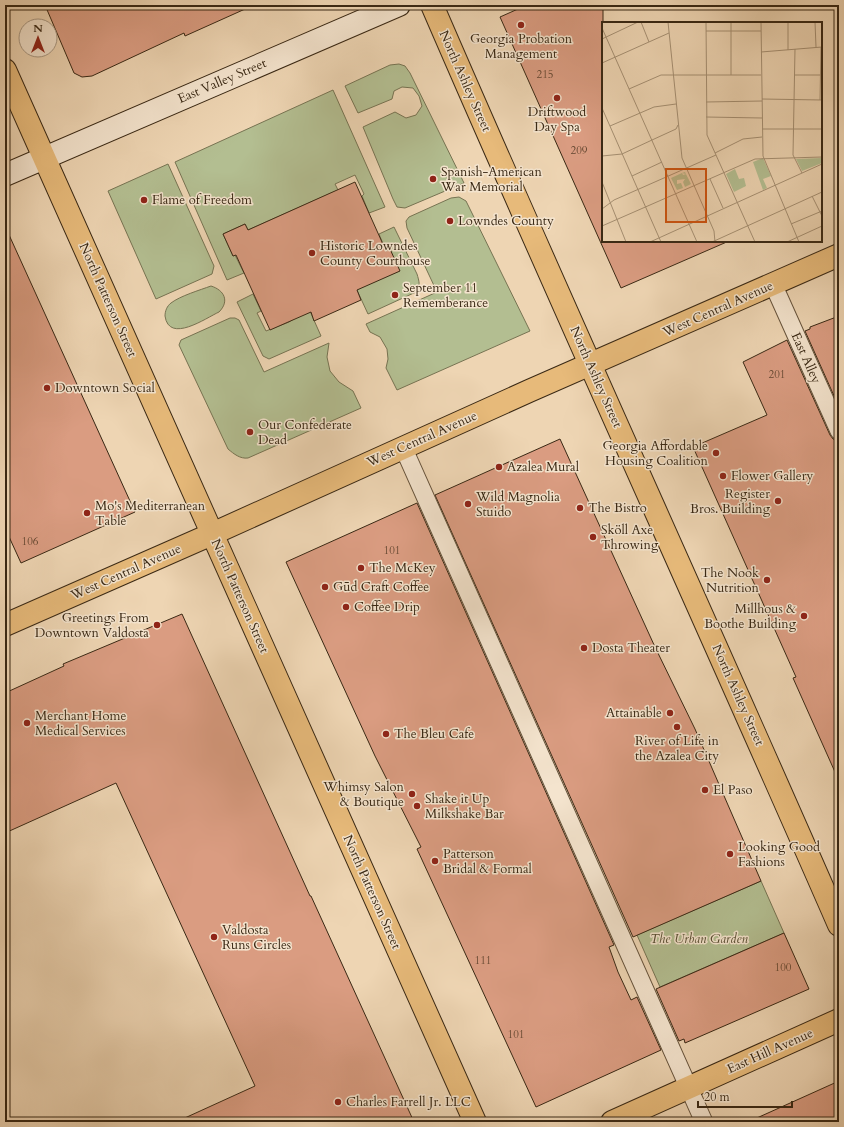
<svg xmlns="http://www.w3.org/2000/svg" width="844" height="1127" font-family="Cardo,serif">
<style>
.green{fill:#b3be91;stroke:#767352}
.building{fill:#da9c81;stroke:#392814}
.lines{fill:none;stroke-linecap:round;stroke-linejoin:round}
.lane-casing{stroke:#66533c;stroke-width:19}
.secondary-casing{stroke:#392814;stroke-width:24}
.primary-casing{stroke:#392814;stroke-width:24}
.highway-casing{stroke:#392814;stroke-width:24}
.lane{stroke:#f4e4ce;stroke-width:17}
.secondary{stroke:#f4e4ce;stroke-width:22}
.primary{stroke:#e7ba7a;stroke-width:22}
.highway{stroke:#e7ba7a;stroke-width:22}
.poi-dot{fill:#8f2418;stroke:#f4e4ce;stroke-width:1.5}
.labels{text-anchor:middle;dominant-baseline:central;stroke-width:3;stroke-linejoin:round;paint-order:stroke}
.number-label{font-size:11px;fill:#61452f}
.poi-label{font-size:13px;fill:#392814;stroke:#f4e4ce;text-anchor:start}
.street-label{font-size:13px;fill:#392814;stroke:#f4e4ce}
.park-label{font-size:13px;font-style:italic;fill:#584e33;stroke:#f4e4ce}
.inset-road{fill:none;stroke:#a69073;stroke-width:1}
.view{fill:#ce520d;fill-opacity:0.15;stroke:#ce520d;stroke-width:2}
.inset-edge{fill:none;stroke:#392814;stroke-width:2}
</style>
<rect width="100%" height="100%" fill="#eed5b3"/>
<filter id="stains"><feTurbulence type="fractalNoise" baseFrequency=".005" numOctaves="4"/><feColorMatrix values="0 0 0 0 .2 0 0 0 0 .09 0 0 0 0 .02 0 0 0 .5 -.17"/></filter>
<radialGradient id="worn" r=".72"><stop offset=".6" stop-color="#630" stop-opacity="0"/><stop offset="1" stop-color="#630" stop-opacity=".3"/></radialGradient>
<g class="green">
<polygon points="399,64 405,66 410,73 464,183 405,208 397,207 393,199 363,127 395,112 406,118 416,115 422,106 419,96 413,88 402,87 394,91 392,99 358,113 345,86 390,65"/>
<polygon points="333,90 385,207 369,213 362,196 364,194 355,175 335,184 338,190 248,230 245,224 223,234 233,256 235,255 244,273 227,280 175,162"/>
<polygon points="168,164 214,266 212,274 156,299 108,191"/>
<polygon points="459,197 466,201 530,331 397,390 386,368 388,359 387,349 380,337 370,332 366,324 437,292 407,228 406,221 409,217 451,198"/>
<path d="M 394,227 L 417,274 C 419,281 421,286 416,292 L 368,314 L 356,288 L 399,271 L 390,250 L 386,251 L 379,234 Z"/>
<path d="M 211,286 C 224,290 230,301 219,312 C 206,318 169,344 165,316 C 165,311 167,306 171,303 C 180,296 200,290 211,286 Z"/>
<polygon points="253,294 261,311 257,313 266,331 289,322 309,309 321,336 269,359 263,356 237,302"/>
<path d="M 230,318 L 235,318 L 239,320 L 264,372 L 329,343 L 327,357 L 330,371 L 339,382 L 353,391 L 361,408 L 248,458 C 240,459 234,454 228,449 L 179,345 L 181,340 Z"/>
<polygon points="761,881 784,933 660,987 637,935"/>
</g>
<g class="building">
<polygon points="45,5 254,5 185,36 184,33 92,76 82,77 74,73"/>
<polygon points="527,5 603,5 603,241 729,241 621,288 500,17"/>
<polygon points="355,182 386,251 390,249 400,271 357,290 361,300 314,321 311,312 270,330 236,255 233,256 223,234 245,224 248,230"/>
<polygon points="5,226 135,512 21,563 5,528"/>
<polygon points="839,316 839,407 805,331 810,329 810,327"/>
<polygon points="787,340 830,435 833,439 839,441 839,781 793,678 796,677 693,447 767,415 743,362"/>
<polygon points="560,439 655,647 695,729 761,881 633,937 435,495"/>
<polygon points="417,503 614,945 609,947 618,972 631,1000 637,997 661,1050 536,1107 417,849 421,847 375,756 286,562"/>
<polygon points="182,614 310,896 311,896 414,1122 176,1122 255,1086 116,783 5,833 5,693 64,666 63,664"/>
<polygon points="784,933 809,989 685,1043 684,1039 679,1041 656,989"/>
<polygon points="839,1081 839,1122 748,1122"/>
</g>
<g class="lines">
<defs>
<g id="lane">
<polyline points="773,284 839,431"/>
<polyline points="403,447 704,1122"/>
</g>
<polyline id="secondary" points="5,175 399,5"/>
<g id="primary">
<path d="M 432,5 C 565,313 705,618 839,925"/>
<polyline points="5,70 475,1122"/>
</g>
<g id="highway">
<polyline points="5,625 212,534 529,391 839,255"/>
<polyline points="612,1122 839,1020"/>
</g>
</defs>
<use href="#lane" class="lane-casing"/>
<use href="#secondary" class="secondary-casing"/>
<use href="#primary" class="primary-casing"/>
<use href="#highway" class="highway-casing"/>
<use href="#lane" class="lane"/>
<use href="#secondary" class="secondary"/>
<use href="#primary" class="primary"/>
<use href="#highway" class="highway"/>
</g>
<g class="poi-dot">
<circle cx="521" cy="25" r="4"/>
<circle cx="557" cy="98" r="4"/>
<circle cx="433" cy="179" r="4"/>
<circle cx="144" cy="200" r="4"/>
<circle cx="450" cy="221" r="4"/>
<circle cx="312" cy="253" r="4"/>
<circle cx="395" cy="295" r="4"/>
<circle cx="47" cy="388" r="4"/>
<circle cx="250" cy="432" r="4"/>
<circle cx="716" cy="453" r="4"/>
<circle cx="499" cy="467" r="4"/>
<circle cx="723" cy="476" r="4"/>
<circle cx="778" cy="501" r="4"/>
<circle cx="468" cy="504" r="4"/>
<circle cx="580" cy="508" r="4"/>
<circle cx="87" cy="513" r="4"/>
<circle cx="593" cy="537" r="4"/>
<circle cx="361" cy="568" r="4"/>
<circle cx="767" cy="580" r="4"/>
<circle cx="325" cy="587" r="4"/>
<circle cx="346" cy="607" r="4"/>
<circle cx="804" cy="616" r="4"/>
<circle cx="157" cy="625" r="4"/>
<circle cx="584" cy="648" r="4"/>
<circle cx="670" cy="713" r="4"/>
<circle cx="27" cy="723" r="4"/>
<circle cx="677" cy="727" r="4"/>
<circle cx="386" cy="734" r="4"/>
<circle cx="705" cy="790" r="4"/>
<circle cx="412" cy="794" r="4"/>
<circle cx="417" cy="806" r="4"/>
<circle cx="730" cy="854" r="4"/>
<circle cx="435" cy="861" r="4"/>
<circle cx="214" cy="937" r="4"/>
<circle cx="338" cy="1102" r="4"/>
</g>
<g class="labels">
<g class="number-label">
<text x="545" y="74">215</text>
<text x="579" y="150">209</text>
<text x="777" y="374">201</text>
<text x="30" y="541">106</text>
<text x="392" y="550">101</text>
<text x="483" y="960">111</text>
<text x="783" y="967">100</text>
<text x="516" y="1034">101</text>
</g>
<g class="poi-label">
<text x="521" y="39" text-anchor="middle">Georgia Probation<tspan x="521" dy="15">Management</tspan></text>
<text x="557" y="112" text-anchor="middle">Driftwood<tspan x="557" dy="15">Day Spa</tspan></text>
<text x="441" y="172">Spanish-American<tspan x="441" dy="15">War Memorial</tspan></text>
<text x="152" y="200">Flame of Freedom</text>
<text x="458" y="221">Lowndes County</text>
<text x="320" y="246">Historic Lowndes<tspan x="320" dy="15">County Courthouse</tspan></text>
<text x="403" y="288">September 11<tspan x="403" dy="15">Rememberance</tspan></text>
<text x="55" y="388">Downtown Social</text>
<text x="258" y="425">Our Confederate<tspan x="258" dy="15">Dead</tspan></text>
<text x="708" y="446" text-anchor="end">Georgia Affordable<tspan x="708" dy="15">Housing Coalition</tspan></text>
<text x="507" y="467">Azalea Mural</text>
<text x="731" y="476">Flower Gallery</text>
<text x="770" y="494" text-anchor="end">Register<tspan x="770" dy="15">Bros. Building</tspan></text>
<text x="476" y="497">Wild Magnolia<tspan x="476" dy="15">Stuido</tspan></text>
<text x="95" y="506">Mo's Mediterranean<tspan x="95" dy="15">Table</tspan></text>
<text x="588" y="508">The Bistro</text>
<text x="601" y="530">Sköll Axe<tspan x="601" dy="15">Throwing</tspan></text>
<text x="369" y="568">The McKey</text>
<text x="759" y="573" text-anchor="end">The Nook<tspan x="759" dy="15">Nutrition</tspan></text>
<text x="333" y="587">Gūd Craft Coffee</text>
<text x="354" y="607">Coffee Drip</text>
<text x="796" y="609" text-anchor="end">Millhous &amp;<tspan x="796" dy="15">Boothe Building</tspan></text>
<text x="149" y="618" text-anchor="end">Greetings From<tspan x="149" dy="15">Downtown Valdosta</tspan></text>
<text x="592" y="648">Dosta Theater</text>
<text x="662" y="713" text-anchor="end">Attainable</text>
<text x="35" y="716">Merchant Home<tspan x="35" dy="15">Medical Services</tspan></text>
<text x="394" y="734">The Bleu Cafe</text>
<text x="677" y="741" text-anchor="middle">River of Life in<tspan x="677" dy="15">the Azalea City</tspan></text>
<text x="404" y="787" text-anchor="end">Whimsy Salon<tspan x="404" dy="15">&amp; Boutique</tspan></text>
<text x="713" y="790">El Paso</text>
<text x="425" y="799">Shake it Up<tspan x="425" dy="15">Milkshake Bar</tspan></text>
<text x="738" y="847">Looking Good<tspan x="738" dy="15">Fashions</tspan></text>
<text x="443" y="854">Patterson<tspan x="443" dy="15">Bridal &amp; Formal</tspan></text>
<text x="222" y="930">Valdosta<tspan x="222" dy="15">Runs Circles</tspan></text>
<text x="346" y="1102">Charles Farrell Jr. LLC</text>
</g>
<g class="street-label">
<text transform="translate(222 81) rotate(-23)">East Valley Street</text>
<text transform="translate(465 81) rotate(66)">North Ashley Street</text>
<text transform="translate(108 300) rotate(66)">North Patterson Street</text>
<text transform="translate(718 309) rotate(-24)">West Central Avenue</text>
<text transform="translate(806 358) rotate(66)">East Alley</text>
<text transform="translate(596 377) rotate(66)">North Ashley Street</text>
<text transform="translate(422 439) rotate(-24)">West Central Avenue</text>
<text transform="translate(126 572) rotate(-24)">West Central Avenue</text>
<text transform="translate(240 596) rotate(66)">North Patterson Street</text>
<text transform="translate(738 695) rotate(66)">North Ashley Street</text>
<text transform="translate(372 892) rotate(66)">North Patterson Street</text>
<text transform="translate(770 1051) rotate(-24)">East Hill Avenue</text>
</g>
<g class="park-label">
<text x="699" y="939">The Urban Garden</text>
</g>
</g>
<g transform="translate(602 22)">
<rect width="220" height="220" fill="#eed5b3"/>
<path d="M 161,136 L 169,154 L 161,157 L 165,166 L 161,168 L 151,140 ZM 220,136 L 220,141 L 200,149 L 194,137 ZM 133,147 L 137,157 L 142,156 L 144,164 L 132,170 L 124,152 ZM 83,150 L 89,162 L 83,165 L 81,160 L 83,157 L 75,158 L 75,162 L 79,161 L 81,166 L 75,168 L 69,156 L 80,151 L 81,153 L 84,152 L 80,151 Z" fill="#b3be91"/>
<path class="inset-road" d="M 39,0 L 47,20M 66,0 L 80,136 L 112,209 L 113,220M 104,0 L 105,113 L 153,220M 129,0 L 129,53M 159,0 L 161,134 L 197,220M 186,0 L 186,28M 213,0 L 214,25M 0,6 L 95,220M 104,9 L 159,9M 0,17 L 36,0M 193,27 L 191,133 L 200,151M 159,30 L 220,25M 0,41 L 67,11M 193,53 L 220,53M 27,67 L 59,53 L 159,53M 160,77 L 220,78M 218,78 L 219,25M 104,80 L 160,79M 0,86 L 59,220M 104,95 L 160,96M 8,104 L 52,85 L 74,82M 160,107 L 220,107M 50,118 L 74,107 L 76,103M 113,131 L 141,117 L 160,115M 0,134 L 20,132 L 50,118M 30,154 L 60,140M 108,157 L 121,186M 0,160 L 24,220M 210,174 L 220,194M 0,187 L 12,178 L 114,133M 189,202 L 220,189M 0,204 L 153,137 L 220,135M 48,220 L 220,142M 110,220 L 220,170M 185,220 L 220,204"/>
<path class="view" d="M 64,147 L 104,147 L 104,200 L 64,200 Z"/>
<rect width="220" height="220" class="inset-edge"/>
</g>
<rect width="844" height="1127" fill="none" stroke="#eed5b3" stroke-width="20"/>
<rect x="6" y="6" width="832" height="1115" fill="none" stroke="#392814" stroke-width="2"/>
<rect x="10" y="10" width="824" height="1107" fill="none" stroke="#392814"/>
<g transform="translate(38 38)"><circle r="19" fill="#f4e4ce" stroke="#a99984"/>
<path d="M0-3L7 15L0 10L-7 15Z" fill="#8f2418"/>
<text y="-6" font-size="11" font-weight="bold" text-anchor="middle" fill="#392814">N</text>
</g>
<path d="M698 1101v6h94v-6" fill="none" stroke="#392814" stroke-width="2"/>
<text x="704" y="1101" font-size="12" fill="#392814" stroke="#f4e4ce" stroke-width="3" paint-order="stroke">20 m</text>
<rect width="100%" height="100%" filter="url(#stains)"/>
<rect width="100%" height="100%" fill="url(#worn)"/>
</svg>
